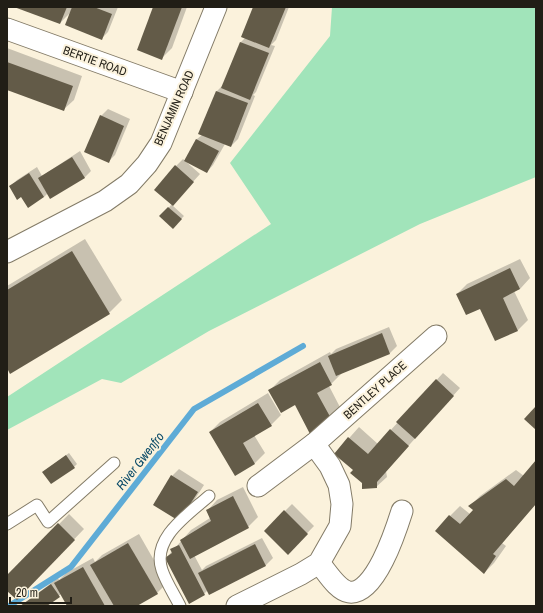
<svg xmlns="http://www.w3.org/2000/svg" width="543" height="613" font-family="'Archivo Narrow',sans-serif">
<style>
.green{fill:#a1e4ba}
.shadow{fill:#0003}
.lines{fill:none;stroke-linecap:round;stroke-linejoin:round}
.stream{stroke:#5eabd6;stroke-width:6}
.building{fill:#635b48}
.service-casing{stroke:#837b67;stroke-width:13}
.minor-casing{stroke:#837b67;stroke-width:23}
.service{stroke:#fff;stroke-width:11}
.minor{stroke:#fff;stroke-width:21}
.labels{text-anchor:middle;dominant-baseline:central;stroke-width:4;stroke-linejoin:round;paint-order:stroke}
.street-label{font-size:12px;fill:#211e16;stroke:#fbf2dc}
.water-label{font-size:13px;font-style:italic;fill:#0b4b68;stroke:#fbf2dc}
</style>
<rect width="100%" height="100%" fill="#fbf2dc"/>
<polygon class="green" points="332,7 536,7 536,177 420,224 209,331 121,383 102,379 7,430 7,397 271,224 230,163 330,36"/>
<g class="shadow">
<polygon points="16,7 118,7 108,32 101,39 71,12 60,23"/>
<polygon points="155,7 187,7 172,48 162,58"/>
<polygon points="254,7 289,7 276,40 271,45 275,46 256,92 253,95 255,96 238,139 231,146 225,144 213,165 207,172 186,160 197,139 202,135 200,134 217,91 224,84 241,42 245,38"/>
<polygon points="7,48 82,76 74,100 63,110 7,89"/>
<polygon points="108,109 130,119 115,155 108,162 101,116"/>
<polygon points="80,151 91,171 84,178 48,193 44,197 21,196 10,187 17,180 37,167 42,176"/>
<polygon points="183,159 200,174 172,205 184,216 173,227 161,216 172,204 176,166"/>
<polygon points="85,239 122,300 109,313 7,366 7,286"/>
<polygon points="520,259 530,278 520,289 514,291 528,320 518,330 496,340 480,308 457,294 467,284"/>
<polygon points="389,327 397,346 390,353 342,373 329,386 342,411 332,421 270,390 280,380 330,352 331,354 336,349"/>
<polygon points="443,373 460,388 386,471 387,477 376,487 363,483 354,470 335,454 359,427 378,444"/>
<polygon points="268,393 281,415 271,425 254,435 265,453 255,463 235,474 210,432 220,422"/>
<polygon points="69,453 77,464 74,467 43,472"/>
<polygon points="536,462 536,503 502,543 506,546 494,563 484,573 450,516 460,506 470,514 474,510 470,506 480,496 516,470 524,476"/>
<polygon points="179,469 204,485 186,513 172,476"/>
<polygon points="243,487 258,517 248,527 194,555 202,570 206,566 262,538 273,558 266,565 210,594 208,590 204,594 166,558 191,530 210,518 207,511 217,500"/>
<polygon points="292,504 314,526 288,553 265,531"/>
<polygon points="69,514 84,529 17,599 7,589 7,577"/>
<polygon points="139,534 167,583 157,593 135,606 68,606 61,594 46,606 21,606 58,578 59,580 66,573 93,558 95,562 102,555"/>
</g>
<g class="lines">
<polyline class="stream" points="9,606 71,567 194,409 303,346"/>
</g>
<g class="building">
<polygon points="14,7 67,7 60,24"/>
<polygon points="72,7 94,7 112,14 102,40 65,25"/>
<polygon points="153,7 182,7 162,60 137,50"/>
<polygon points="253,7 286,7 269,48 241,37"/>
<polygon points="240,42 269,53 250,100 221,88"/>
<polygon points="7,62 73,86 64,111 7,90"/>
<polygon points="216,91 248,103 231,147 198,134"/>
<polygon points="100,115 124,126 109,163 84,152"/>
<polygon points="196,139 219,151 207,173 184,161"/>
<polygon points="72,157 85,178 50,199 38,178"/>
<polygon points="175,165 194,182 173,206 154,190"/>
<polygon points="29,173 44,197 28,208 21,197 17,200 9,186"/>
<polygon points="168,207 182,219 173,229 159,216"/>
<polygon points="72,251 110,314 10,374 7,368 7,290"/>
<polygon points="510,268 520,289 503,298 518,331 495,341 480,309 466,315 456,294"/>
<polygon points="382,333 390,354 336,376 328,356"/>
<polygon points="320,362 332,385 317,393 333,422 310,434 295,405 281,413 268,390"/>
<polygon points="436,379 454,396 415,439 396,422"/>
<polygon points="258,403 272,426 243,443 255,464 235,476 209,432"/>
<polygon points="536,406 536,430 524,419"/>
<polygon points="390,429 409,446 377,482 377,488 362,489 362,483 350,473 353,470 334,454 348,437 368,454"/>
<polygon points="66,455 75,468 51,484 42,472"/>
<polygon points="536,460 536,504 493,554 496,556 484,574 435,531 449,515 460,524 473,510 468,506 506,479 514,486"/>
<polygon points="171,475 198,492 179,521 153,505"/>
<polygon points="233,496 249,528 190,559 180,540 211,521 206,510"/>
<polygon points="284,510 308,534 288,555 264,531"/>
<polygon points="58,523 75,540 17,600 7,591 7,575"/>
<polygon points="128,543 158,594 137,606 114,606 90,565"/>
<polygon points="255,544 266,566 209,595 198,573"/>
<polygon points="179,545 205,595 189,604 165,558 172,553 170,549"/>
<polygon points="83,567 105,606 67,606 54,583"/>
<polygon points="51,584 60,597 47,606 20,606"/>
</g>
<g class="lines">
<defs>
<g id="service">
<polyline points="7,524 37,505 48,522 114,463"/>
<path d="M 180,606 C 174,594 166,582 162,570 C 151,538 189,514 209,496"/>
</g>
<g id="minor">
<polyline points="7,29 182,92"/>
<polyline points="7,252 105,201 129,184 147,164 161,143 216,7"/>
<polyline points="258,486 314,444"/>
<path d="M 319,563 C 327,572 337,590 349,592 C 375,596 396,530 402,511"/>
<polyline points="237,606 301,574 319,563 340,526 342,504 339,485 330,466 314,444 436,336"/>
</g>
</defs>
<use href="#service" class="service-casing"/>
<use href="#minor" class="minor-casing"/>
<use href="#service" class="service"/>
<use href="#minor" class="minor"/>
</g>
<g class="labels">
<g class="street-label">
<text transform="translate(95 61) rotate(20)">BERTIE ROAD</text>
<text transform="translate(174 108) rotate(-66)">BENJAMIN ROAD</text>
<text transform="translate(375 390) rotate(-42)">BENTLEY PLACE</text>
</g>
<g class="water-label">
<text transform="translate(140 461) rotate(-52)">River Gwenfro</text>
</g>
</g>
<rect width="543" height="613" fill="none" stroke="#211e16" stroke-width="16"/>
<path d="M10 597v6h61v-6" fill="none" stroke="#211e16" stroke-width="2"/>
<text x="16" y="597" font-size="12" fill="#211e16" stroke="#fbf2dc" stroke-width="3" paint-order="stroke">20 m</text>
</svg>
